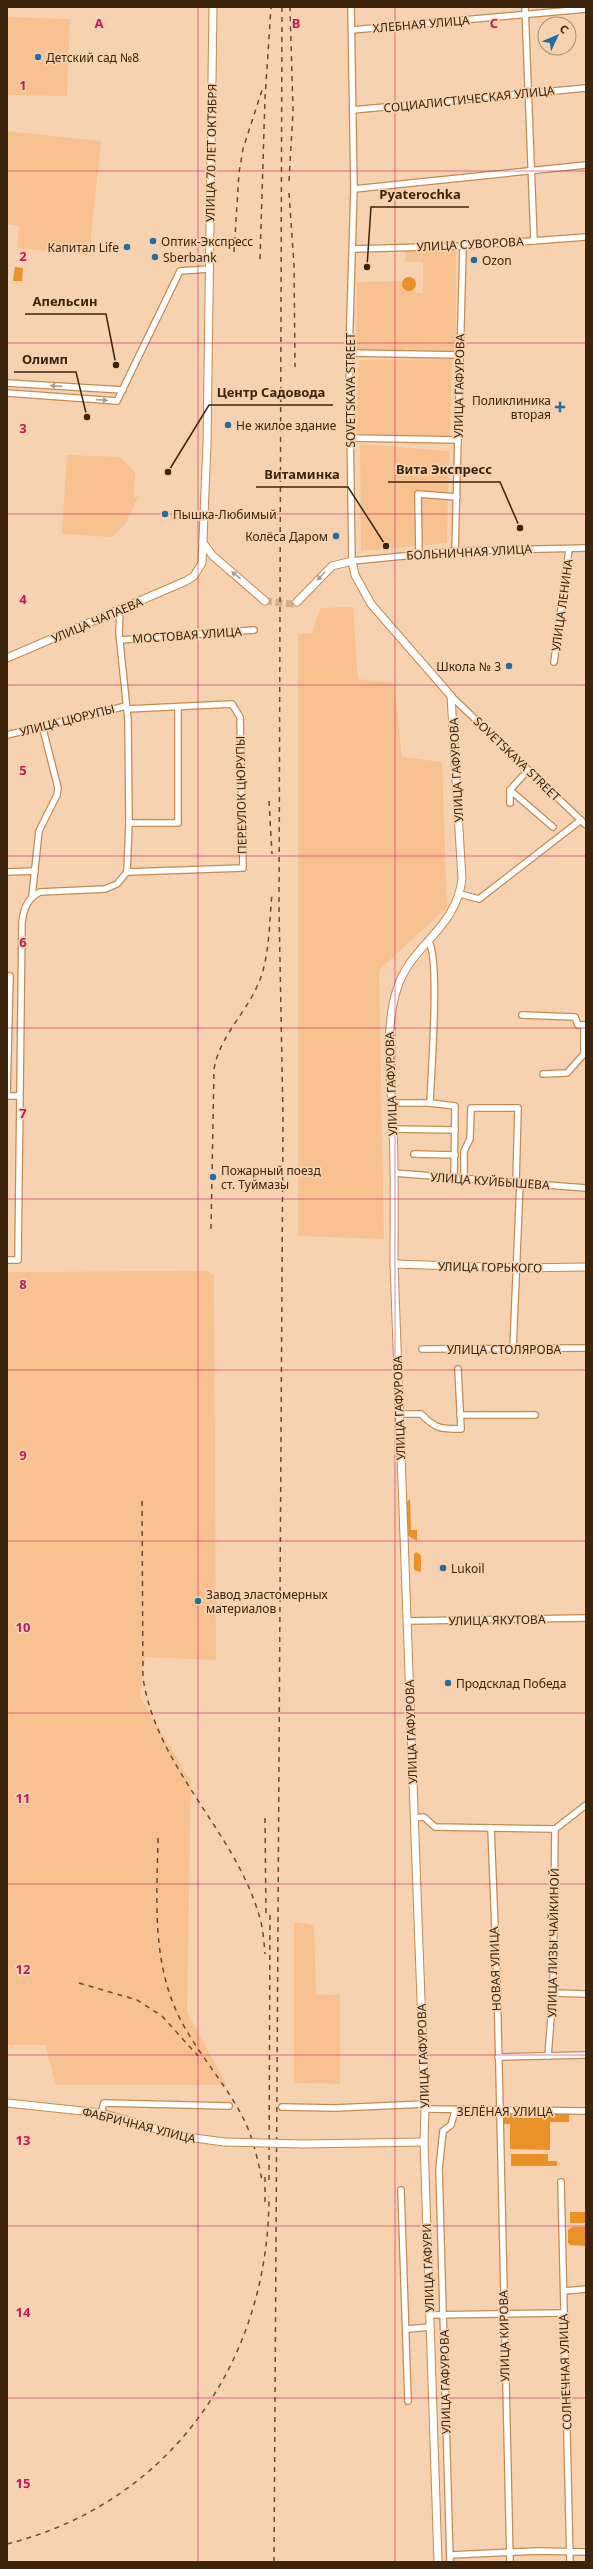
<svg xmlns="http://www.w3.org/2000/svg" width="593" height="2569" font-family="'Noto Sans',sans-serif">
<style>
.built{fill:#f8c290}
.green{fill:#ea9127}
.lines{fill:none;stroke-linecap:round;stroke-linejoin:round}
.major-tunnel{stroke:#d1af8f;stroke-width:7;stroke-dasharray:7 3.5;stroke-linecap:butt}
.minor-casing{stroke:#c48b52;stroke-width:8}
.major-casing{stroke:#c48b52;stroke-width:9}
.minor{stroke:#fff;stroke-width:5.5}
.major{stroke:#fff;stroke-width:7}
.rail{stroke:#674c31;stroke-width:1.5;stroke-dasharray:5 5;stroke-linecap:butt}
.major-bridge-casing{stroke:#c48b52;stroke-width:9;stroke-linecap:butt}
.major-bridge{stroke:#fff;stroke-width:7}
.oneway{fill:#a79c91}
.grid{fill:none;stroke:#c2185b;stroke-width:1;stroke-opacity:0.55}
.poi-dot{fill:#256ca0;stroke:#f7d2b0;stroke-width:1.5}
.labels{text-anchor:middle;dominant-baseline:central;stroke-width:3.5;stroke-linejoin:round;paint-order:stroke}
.street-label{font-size:12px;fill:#3b240b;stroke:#f7d2b0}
.poi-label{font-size:12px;fill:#3b240b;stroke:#f7d2b0;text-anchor:start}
.grid-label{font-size:13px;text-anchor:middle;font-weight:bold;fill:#c2185b;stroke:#f7d2b0;stroke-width:3.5;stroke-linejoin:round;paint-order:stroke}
.leader{fill:none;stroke:#3b240b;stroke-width:1.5}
.callout-dot{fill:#3b240b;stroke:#f7d2b0;stroke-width:1.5}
.callout-label{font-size:13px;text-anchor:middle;font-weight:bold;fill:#3b240b;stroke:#f7d2b0;stroke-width:3.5;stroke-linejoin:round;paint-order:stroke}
</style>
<rect width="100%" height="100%" fill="#f7d2b0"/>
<g class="built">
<polygon points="7,17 70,19 67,96 7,95"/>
<polygon points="7,131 101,141 89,255 17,248 19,226 7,224"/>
<polygon points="456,249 456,352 356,352 357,282 403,281 403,290 415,290 416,293 423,293 423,262 406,262 405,250"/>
<polygon points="452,359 450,437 355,433 359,360"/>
<polygon points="360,444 449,451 447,543 361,551"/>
<polygon points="67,455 120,457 135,473 134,497 138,497 126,523 112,537 62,534"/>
<polygon points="353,607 358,679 394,683 402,757 442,762 447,907 379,970 384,1239 298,1236 298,634 312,633 320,608"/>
<polygon points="207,1271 214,1275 216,1660 145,1657 140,1697 191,1782 187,2012 227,2085 56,2085 45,2045 7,2045 7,1272"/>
<polygon points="294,1922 314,1925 316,1994 340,1995 340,2084 294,2083"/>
</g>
<g class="green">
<polygon points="15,267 23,268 22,281 13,281"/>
<circle cx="409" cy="284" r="7"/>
<polygon points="410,1499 411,1530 417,1530 417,1541 407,1535 407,1502"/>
<polygon points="416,1552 421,1555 421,1572 414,1570 414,1554"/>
<polygon points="502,2113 518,2115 518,2118 534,2118 535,2113 569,2113 569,2122 550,2122 550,2150 510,2149 510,2124 502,2124"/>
<polygon points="511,2154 548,2154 548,2161 557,2161 557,2166 511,2166"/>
<rect x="570" y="2212" width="16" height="11"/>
<polygon points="572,2227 586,2227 586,2246 570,2245 568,2243 568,2230"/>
</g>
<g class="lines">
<polyline class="major-tunnel" points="265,601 292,604 297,602"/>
<defs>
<g id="minor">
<polyline points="351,7 354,189 349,353 352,561 455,551 586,548"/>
<polyline points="525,7 534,241"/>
<polyline points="352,30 586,9"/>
<polyline points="353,110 586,88"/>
<polyline points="354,189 586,165"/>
<polyline points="353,249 463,246 586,237"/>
<polyline points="349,353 459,355"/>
<polyline points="7,383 123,390"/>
<polyline points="7,393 117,401 180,271 209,269"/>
<polyline points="350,438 458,440"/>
<polyline points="455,551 463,246"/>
<polyline points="419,553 418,494 457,497"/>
<polyline points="120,640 254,630"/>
<polyline points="554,662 569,549"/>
<polyline points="451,696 586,825"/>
<polyline points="7,735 126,706"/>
<polyline points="528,770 510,790 553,827"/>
<polyline points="510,790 510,803"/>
<polyline points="129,823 178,823 178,707"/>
<polyline points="7,872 35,871"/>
<polyline points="127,872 243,868 240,717 232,704 127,709"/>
<polyline points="460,894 479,899 581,820"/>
<polyline points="32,896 39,831 57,795 58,788 42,725"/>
<polyline points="7,976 10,976 7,1095"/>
<polyline points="522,1015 575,1017 578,1025 586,1025"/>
<polyline points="543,1074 567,1073 584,1054 584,1025"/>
<polyline points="7,1096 19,1096"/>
<path d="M 392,1103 L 430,1103 C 431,1075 440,960 429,942"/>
<polyline points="430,1103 455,1106 454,1178"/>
<polyline points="393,1129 455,1130"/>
<polyline points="414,1154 455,1155"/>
<polyline points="394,1173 586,1188"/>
<polyline points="464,1179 464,1151 470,1139 471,1108 518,1108 516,1183"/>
<path d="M 7,1260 L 18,1260 L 22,922 C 24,908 27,899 40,892 L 105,889 L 117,884 L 127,872 L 129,823 L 128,720 L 119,633 L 120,610"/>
<polyline points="422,1349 586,1348"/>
<polyline points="513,1349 520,1183"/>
<path d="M 400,1414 L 421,1414 C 436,1429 440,1429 461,1429 L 458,1369"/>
<polyline points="460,1415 535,1415"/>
<polyline points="407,1621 586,1618"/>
<polyline points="414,1818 424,1817 435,1827 555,1829 586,1805"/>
<polyline points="491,1828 497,1979 510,2562"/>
<polyline points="553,1993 586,1994"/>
<polyline points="548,2056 553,1993 555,1829"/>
<polyline points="498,2057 586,2055"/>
<polyline points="282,2107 335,2108 425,2104"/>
<polyline points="425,2109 586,2111"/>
<polyline points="101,2113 104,2103 229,2106"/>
<polyline points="561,2182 570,2562"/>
<polyline points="401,2190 408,2401"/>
<polyline points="564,2291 586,2289"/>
<polyline points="430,2315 563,2313"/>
<polyline points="407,2329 430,2327"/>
<polyline points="450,2555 538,2551 586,2552"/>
<polyline points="450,2562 439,2169 443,2131 451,2125 455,2111"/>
</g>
<g id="major">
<polyline points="203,543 213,556 265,601"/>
<path d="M 297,602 L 332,566 L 352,561 L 355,575 L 371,604 L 451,696 L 462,879 C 456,930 410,945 397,989 C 383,1032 392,1082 393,1127 C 395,1173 394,1218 394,1264 L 425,2109 L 424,2142 L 438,2562"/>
<polyline points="7,658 186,581 194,576 202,563 207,444 213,7"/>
<polyline points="394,1264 516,1268 586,1267"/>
<polyline points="7,2103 101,2113 180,2136 224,2142"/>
<polyline points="303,2144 424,2142"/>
</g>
</defs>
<use href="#minor" class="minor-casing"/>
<use href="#major" class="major-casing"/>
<use href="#minor" class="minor"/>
<use href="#major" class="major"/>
<g class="rail">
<polyline points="289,181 293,111 290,7"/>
<polyline points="289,193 294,265 295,367"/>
<polyline points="234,252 239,173 243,149 262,90"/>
<polyline points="260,259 265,98 271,7"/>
<polyline points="269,801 272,854"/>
<path d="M 211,1229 L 214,1069 C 220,1035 246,1014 259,982 C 270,956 269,922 272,894"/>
<path d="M 142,1501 L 143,1678 C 157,1769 234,1830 259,1915 C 263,1927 264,1942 265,1954"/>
<polyline points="265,1818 266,1916"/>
<path d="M 158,1838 C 157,1895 152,1954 175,2008 C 193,2050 227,2083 246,2124 C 254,2142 258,2161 262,2180"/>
<polyline points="79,1983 137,2000 162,2016 198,2056"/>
<polyline points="269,2180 270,1911"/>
<polyline points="265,2202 265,2172"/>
<path d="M 7,2544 C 170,2503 269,2362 269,2196"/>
<polyline points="274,2562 283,1117 279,909 282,7"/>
</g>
<defs>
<polyline id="major-bridge" points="224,2142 303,2144"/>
</defs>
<use href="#major-bridge" class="major-bridge-casing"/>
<use href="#major-bridge" class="major-bridge"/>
</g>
<defs><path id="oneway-solid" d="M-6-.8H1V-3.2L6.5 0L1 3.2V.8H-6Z"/></defs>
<g class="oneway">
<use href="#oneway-solid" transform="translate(56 386) rotate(-176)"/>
<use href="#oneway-solid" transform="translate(102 400) rotate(4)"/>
<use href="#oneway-solid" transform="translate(236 575) rotate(-141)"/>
<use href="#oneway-solid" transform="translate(321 576) rotate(134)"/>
</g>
<path class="grid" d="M 198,7 L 198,2562M 395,7 L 395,2562M 7,171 L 586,171M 7,343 L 586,343M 7,514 L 586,514M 7,685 L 586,685M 7,856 L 586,856M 7,1028 L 586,1028M 7,1199 L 586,1199M 7,1370 L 586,1370M 7,1541 L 586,1541M 7,1713 L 586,1713M 7,1884 L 586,1884M 7,2055 L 586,2055M 7,2226 L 586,2226M 7,2398 L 586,2398"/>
<g class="poi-dot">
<circle cx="38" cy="57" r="4"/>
<circle cx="153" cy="241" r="4"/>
<circle cx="127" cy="247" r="4"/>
<circle cx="155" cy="257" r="4"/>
<circle cx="474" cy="260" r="4"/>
<path d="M558 401h4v4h4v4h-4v4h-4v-4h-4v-4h4z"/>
<circle cx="228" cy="425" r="4"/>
<circle cx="165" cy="514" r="4"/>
<circle cx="336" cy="536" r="4"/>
<circle cx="509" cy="666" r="4"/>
<circle cx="213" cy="1177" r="4"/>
<circle cx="443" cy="1568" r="4"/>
<circle cx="198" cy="1601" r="4"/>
<circle cx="448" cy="1683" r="4"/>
</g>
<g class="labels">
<g class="street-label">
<text transform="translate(421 24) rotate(-5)">ХЛЕБНАЯ УЛИЦА</text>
<text transform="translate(469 99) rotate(-6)">СОЦИАЛИСТИЧЕСКАЯ УЛИЦА</text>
<text transform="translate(211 153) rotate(-89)">УЛИЦА 70 ЛЕТ ОКТЯБРЯ</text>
<text transform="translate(470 244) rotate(-3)">УЛИЦА СУВОРОВА</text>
<text transform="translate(459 386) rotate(-89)">УЛИЦА ГАФУРОВА</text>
<text transform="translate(350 390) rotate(-90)">SOVETSKAYA STREET</text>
<text transform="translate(469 552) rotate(-3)">БОЛЬНИЧНАЯ УЛИЦА</text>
<text transform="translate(562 605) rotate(-82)">УЛИЦА ЛЕНИНА</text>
<text transform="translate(97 620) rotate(-23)">УЛИЦА ЧАПАЕВА</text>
<text transform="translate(187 635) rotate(-4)">МОСТОВАЯ УЛИЦА</text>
<text transform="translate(67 720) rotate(-14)">УЛИЦА ЦЮРУПЫ</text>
<text transform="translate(517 759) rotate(44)">SOVETSKAYA STREET</text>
<text transform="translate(456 770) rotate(-93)">УЛИЦА ГАФУРОВА</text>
<text transform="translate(241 795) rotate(-91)">ПЕРЕУЛОК ЦЮРУПЫ</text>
<text transform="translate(391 1084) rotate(-92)">УЛИЦА ГАФУРОВА</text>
<text transform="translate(490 1181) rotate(4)">УЛИЦА КУЙБЫШЕВА</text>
<text transform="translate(490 1267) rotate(1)">УЛИЦА ГОРЬКОГО</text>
<text x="504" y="1349">УЛИЦА СТОЛЯРОВА</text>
<text transform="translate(399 1408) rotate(-92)">УЛИЦА ГАФУРОВА</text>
<text transform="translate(497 1620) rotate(-1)">УЛИЦА ЯКУТОВА</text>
<text transform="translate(411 1732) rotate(-92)">УЛИЦА ГАФУРОВА</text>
<text transform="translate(553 1943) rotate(-89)">УЛИЦА ЛИЗЫ ЧАЙКИНОЙ</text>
<text transform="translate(495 1969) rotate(-92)">НОВАЯ УЛИЦА</text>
<text transform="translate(423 2056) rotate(-92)">УЛИЦА ГАФУРОВА</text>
<text x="505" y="2111">ЗЕЛЁНАЯ УЛИЦА</text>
<text transform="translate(139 2125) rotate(14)">ФАБРИЧНАЯ УЛИЦА</text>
<text transform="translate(428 2268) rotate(-92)">УЛИЦА ГАФУРИ</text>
<text transform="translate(504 2336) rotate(-91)">УЛИЦА КИРОВА</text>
<text transform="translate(565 2372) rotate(-92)">СОЛНЕЧНАЯ УЛИЦА</text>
<text transform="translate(445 2382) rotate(-91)">УЛИЦА ГАФУРОВА</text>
</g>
<g class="poi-label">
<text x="46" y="57">Детский сад №8</text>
<text x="161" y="241">Оптик-Экспресс</text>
<text x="119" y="247" text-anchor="end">Капитал Life</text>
<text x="163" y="257">Sberbank</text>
<text x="482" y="260">Ozon</text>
<text x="551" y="400" text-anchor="end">Поликлиника<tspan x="551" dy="14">вторая</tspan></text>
<text x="236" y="425">Не жилое здание</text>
<text x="173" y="514">Пышка-Любимый</text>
<text x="328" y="536" text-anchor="end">Колёса Даром</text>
<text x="501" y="666" text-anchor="end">Школа № 3</text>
<text x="221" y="1170">Пожарный поезд<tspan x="221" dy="14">ст. Туймазы</tspan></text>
<text x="451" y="1568">Lukoil</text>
<text x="206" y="1594">Завод эластомерных<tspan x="206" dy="14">материалов</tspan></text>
<text x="456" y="1683">Продсклад Победа</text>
</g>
</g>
<g class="grid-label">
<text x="99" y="28">A</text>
<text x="296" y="28">B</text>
<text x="494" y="28">C</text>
<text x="23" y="90">1</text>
<text x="23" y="261">2</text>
<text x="23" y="433">3</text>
<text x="23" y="604">4</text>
<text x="23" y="775">5</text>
<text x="23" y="947">6</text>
<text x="23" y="1118">7</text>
<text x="23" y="1289">8</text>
<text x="23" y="1460">9</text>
<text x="23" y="1632">10</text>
<text x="23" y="1803">11</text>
<text x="23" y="1974">12</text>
<text x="23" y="2145">13</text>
<text x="23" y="2317">14</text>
<text x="23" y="2488">15</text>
</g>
<path class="leader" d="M367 267L371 207H469M116 365L106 314H25M87 417L76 372H14M168 472L209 405H333M520 528L500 482H388M386 546L348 487H256"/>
<g class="callout-dot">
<circle cx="367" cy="267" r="4"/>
<circle cx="116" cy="365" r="4"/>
<circle cx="87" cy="417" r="4"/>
<circle cx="168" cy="472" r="4"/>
<circle cx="520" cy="528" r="4"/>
<circle cx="386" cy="546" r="4"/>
</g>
<g class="callout-label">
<text x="420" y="199">Pyaterochka</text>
<text x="65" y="306">Апельсин</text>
<text x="45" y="364">Олимп</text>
<text x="271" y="397">Центр Садовода</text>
<text x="444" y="474">Вита Экспресс</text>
<text x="302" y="479">Витаминка</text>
</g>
<rect width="593" height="2569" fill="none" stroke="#3b240b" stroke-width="16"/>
<g transform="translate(557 36) rotate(46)"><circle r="19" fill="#f7d2b0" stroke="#ac8c6e"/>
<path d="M0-3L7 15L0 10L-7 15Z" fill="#256ca0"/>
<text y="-6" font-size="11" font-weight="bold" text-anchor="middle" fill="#3b240b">С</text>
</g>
</svg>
